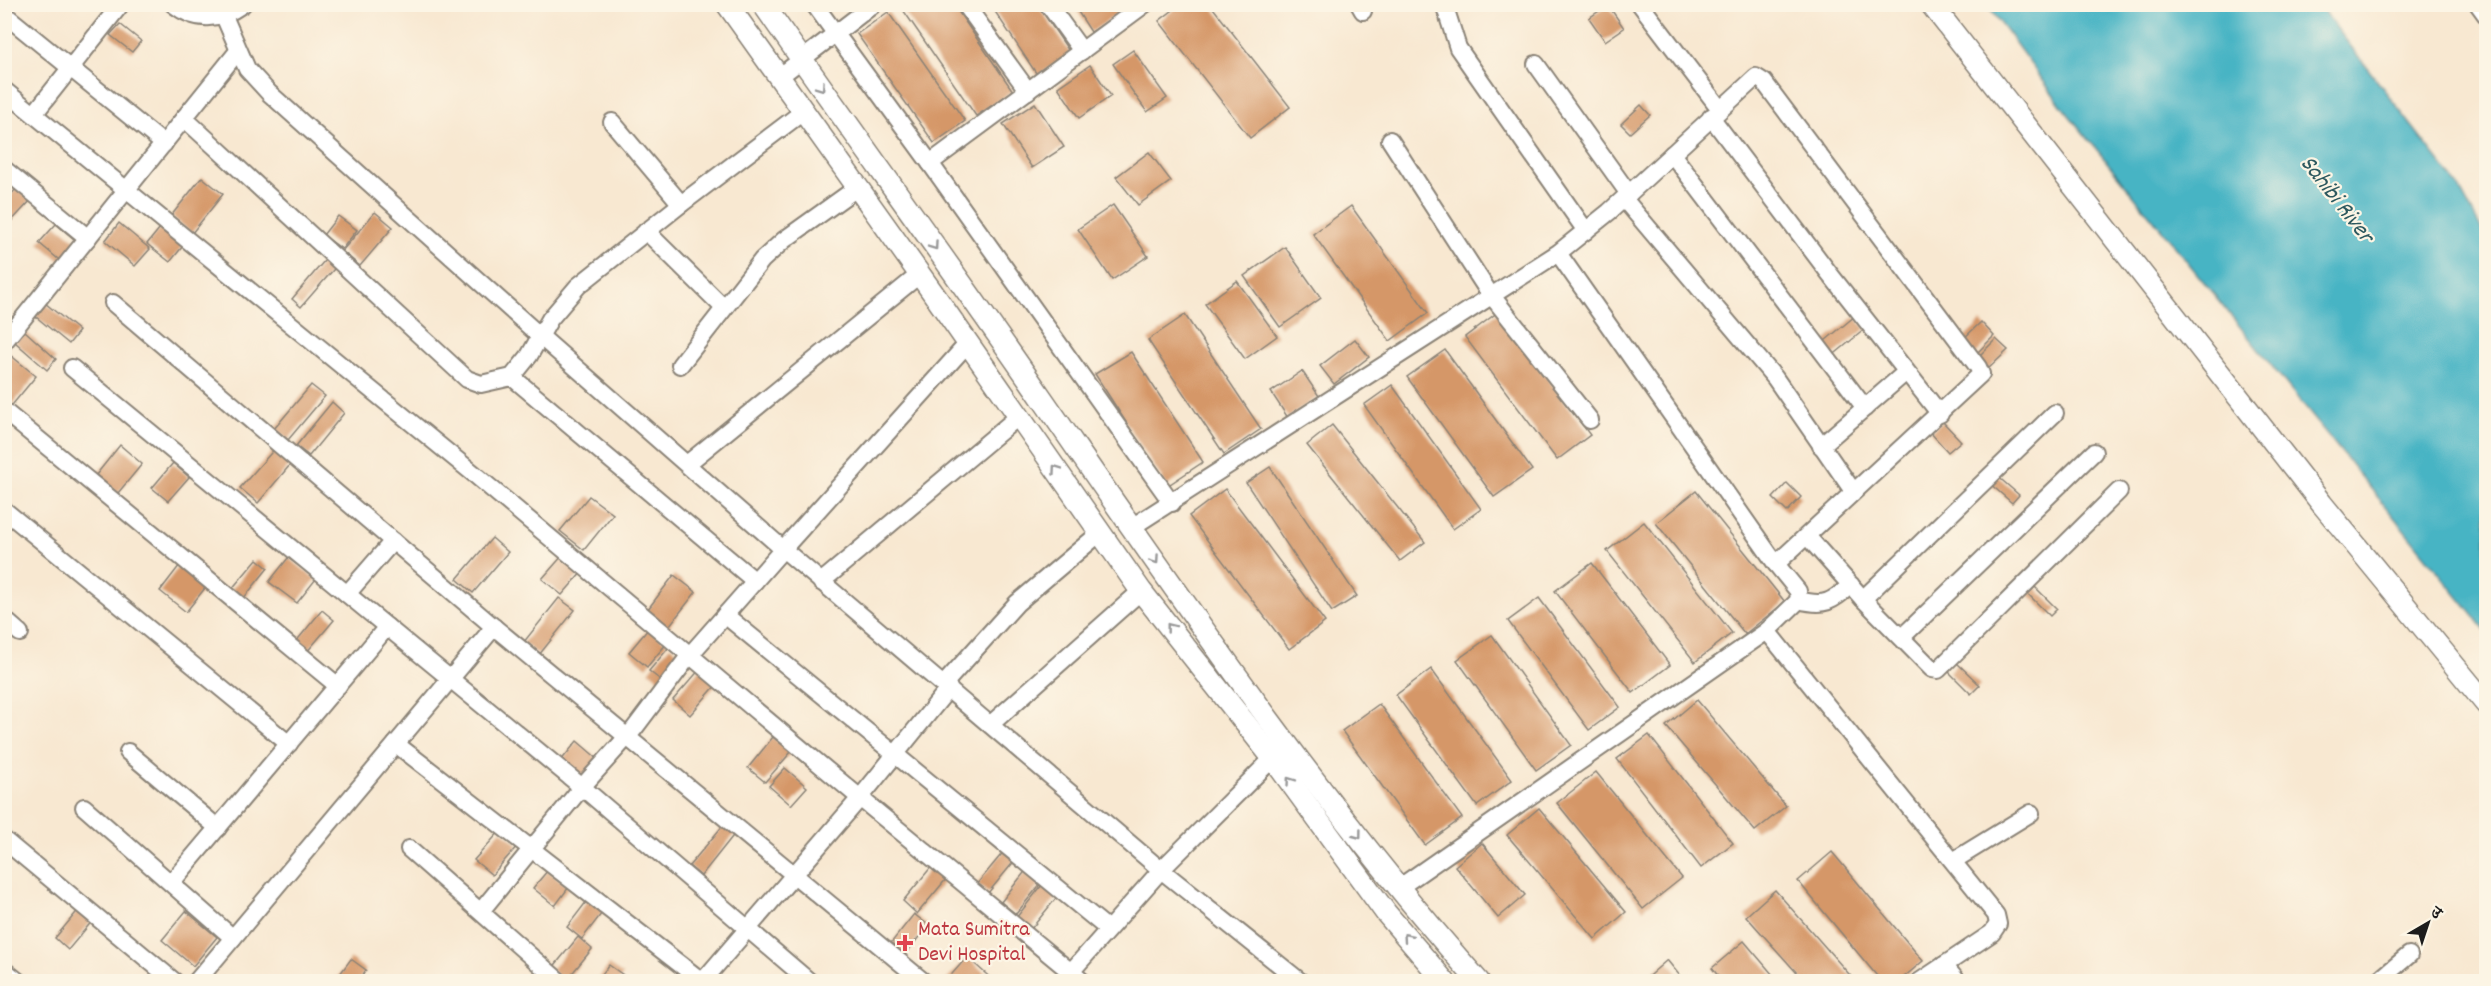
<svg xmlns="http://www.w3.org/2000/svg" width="2491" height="986" font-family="Dekko,'Playpen Sans Deva',sans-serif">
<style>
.water{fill:#47b4c4;stroke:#326870;stroke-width:1.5}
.building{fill:#d59767}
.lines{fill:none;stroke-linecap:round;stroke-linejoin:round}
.minor-casing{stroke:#8a8276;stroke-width:20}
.tertiary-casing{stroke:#8a8276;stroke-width:24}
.minor{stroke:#fff;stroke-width:16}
.tertiary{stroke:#fff;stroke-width:21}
.oneway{stroke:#999}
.health-dot{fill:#e0444e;stroke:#fcf5e5;stroke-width:2}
.labels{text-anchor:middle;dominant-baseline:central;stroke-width:4.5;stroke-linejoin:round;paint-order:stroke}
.health-label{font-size:22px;fill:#be3a42;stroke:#fcf5e5;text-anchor:start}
.water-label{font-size:24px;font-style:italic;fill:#2d595f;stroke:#fcf5e5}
</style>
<rect width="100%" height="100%" fill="#fcf5e5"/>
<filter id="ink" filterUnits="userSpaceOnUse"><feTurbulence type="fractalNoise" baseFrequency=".0167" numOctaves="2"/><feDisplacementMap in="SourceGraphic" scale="12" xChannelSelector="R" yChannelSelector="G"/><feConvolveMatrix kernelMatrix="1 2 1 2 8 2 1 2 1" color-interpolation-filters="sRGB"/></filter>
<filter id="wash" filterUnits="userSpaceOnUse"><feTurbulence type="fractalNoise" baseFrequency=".008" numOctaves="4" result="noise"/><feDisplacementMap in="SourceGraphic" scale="24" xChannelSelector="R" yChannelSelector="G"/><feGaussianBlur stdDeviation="1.35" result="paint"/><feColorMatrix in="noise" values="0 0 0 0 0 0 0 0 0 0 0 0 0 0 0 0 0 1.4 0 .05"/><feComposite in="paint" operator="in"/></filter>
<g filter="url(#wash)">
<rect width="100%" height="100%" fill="#f8e8d1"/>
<polygon class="water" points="1987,5 2319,5 2458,186 2486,238 2486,631 2064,109"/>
<g id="blocks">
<g class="building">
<polygon points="899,4 953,4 1013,91 976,116"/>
<polygon points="990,4 1037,4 1071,54 1038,76"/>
<polygon points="1073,4 1124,4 1127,8 1091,32"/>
<polygon points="1181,4 1210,4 1290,107 1250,138 1159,21"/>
<polygon points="1608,5 1624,28 1605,41 1589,18"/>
<polygon points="888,12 965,121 934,143 857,34"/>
<polygon points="120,24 141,41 132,52 110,35"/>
<polygon points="1133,50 1167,98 1147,112 1113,64"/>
<polygon points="1090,65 1111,96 1079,118 1058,87"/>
<polygon points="1035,103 1064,147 1032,168 1003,124"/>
<polygon points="1641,105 1650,115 1630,133 1621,124"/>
<polygon points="1149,152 1171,181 1138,205 1116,177"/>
<polygon points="202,177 223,194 192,233 171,216"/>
<polygon points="17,188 31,200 7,226 4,224 4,202"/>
<polygon points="1113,205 1148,256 1112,280 1078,229"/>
<polygon points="1351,206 1428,313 1390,341 1313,234"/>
<polygon points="375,212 393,227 360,266 342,251"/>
<polygon points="338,216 357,230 342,249 323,235"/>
<polygon points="119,223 150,249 135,266 105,241"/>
<polygon points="164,223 187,241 170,262 147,244"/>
<polygon points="56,224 81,245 64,264 39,243"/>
<polygon points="1285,247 1321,298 1280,327 1244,276"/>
<polygon points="330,254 340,262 301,307 292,299"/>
<polygon points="1237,281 1277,336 1245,359 1205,304"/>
<polygon points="45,303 79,331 69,344 35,316"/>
<polygon points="1498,312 1590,435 1557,460 1465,337"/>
<polygon points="1185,315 1261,429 1224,454 1148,340"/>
<polygon points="1855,316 1865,329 1831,357 1820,345"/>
<polygon points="1981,322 1994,336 1974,356 1960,342"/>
<polygon points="25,331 56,359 47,370 15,342"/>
<polygon points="1355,339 1369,357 1334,384 1320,366"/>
<polygon points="1996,339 2008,350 1987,370 1976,359"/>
<polygon points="1445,350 1532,470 1494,497 1407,377"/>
<polygon points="1131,352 1203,462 1167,486 1095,374"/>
<polygon points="9,354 36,376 8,410 4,407 4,360"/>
<polygon points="1302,371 1319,396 1288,418 1271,392"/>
<polygon points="311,385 325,396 288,440 274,429"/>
<polygon points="1392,385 1481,509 1453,529 1364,405"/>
<polygon points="332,402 344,413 309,456 296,446"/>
<polygon points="1942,421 1961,441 1948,452 1930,432"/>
<polygon points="1332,425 1425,542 1400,561 1307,445"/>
<polygon points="120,445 142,464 118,493 96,475"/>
<polygon points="278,445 295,459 258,503 240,488"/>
<polygon points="173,463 189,477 168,501 152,488"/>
<polygon points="1270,467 1357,596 1332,612 1246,483"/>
<polygon points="1995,474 2019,495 2012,503 1988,482"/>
<polygon points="1787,483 1801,497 1787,512 1773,498"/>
<polygon points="1225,489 1325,622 1289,649 1189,516"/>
<polygon points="1696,491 1785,602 1745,634 1656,523"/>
<polygon points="589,496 613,514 584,550 560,531"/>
<polygon points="1644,522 1732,633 1695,662 1607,551"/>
<polygon points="492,538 508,552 473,593 457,579"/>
<polygon points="563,555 583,571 562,595 542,579"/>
<polygon points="288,558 316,579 297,603 269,582"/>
<polygon points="257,559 268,568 243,599 231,590"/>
<polygon points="183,561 209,583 186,612 160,591"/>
<polygon points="1592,563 1670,665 1633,693 1555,591"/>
<polygon points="674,575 696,592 666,630 645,613"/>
<polygon points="2035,587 2057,609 2050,616 2028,594"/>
<polygon points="559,598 575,610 539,655 523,643"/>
<polygon points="1539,598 1620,707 1589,730 1508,621"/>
<polygon points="322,610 334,620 306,653 294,644"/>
<polygon points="649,628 667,643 647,667 629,652"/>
<polygon points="1492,635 1571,745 1536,770 1457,660"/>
<polygon points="670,646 683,657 663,682 649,671"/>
<polygon points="1957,663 1980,685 1971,694 1949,672"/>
<polygon points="701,668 718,683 690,715 673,700"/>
<polygon points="1431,669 1512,780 1477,806 1396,695"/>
<polygon points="1697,700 1786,806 1755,831 1666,726"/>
<polygon points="1379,704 1462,818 1425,845 1342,731"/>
<polygon points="1649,735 1733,843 1701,868 1617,759"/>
<polygon points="773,737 791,752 765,782 748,768"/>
<polygon points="577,741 598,759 581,780 560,762"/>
<polygon points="785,768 807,787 791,805 769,786"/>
<polygon points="1596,772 1682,878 1643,909 1557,803"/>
<polygon points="1539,808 1626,912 1595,939 1507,835"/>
<polygon points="725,823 736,832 701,876 689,866"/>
<polygon points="501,830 518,845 492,875 474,860"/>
<polygon points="1482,843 1525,895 1498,918 1455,866"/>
<polygon points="1005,850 1016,859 988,893 977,884"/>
<polygon points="1832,852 1923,961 1898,982 1882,982 1798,881"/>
<polygon points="932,866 947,878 917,914 903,901"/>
<polygon points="1027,869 1042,882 1016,914 1001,902"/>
<polygon points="548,870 569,887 555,906 533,888"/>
<polygon points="1046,880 1061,892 1031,929 1016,918"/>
<polygon points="1775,890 1856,982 1805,982 1746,916"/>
<polygon points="590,897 605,909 582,939 567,927"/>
<polygon points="80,908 93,920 68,950 55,938"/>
<polygon points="186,911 217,937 193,966 162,940"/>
<polygon points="914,914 928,925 902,959 887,948"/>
<polygon points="578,937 592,949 565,982 551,970"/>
<polygon points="1744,941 1779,982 1723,982 1712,968"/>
<polygon points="967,957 995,982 945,982"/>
<polygon points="351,959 366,970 358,982 334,982"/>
<polygon points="1667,960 1685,982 1642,982"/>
<polygon points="609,965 623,975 618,982 596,982"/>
</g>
</g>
</g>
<g filter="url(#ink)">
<use href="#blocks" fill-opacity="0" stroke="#8a8276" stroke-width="1.5"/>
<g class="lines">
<defs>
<g id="minor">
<path d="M 173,4 C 197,23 219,21 243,4"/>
<polyline points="213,4 224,16 247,69 269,93 540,336 783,549 755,581 512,377"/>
<polyline points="814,4 930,163 1172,503"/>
<polyline points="965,4 1028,91"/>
<polyline points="1048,4 1082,51"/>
<polyline points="1359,4 1363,11"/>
<polyline points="1444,4 1458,48 1586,231"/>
<polyline points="1640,4 1720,109"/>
<polyline points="2478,4 2486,15"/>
<polyline points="9,18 164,144"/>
<polyline points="1536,64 1629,194"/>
<polyline points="779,77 874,4"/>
<polyline points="4,90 473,473 860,798 702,982"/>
<polyline points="34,114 121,4"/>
<polyline points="1711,117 1829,273 1940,414"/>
<polyline points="184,118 467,379 481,384 512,377 529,356 550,319 578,286 681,204 804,111"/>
<polyline points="612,122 681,204"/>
<polyline points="1390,140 1488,291 1590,420"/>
<polyline points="1672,154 1865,408"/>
<polyline points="930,163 1145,4"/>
<polyline points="4,169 88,238"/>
<polyline points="1624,199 1775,378 1853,491"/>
<polyline points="646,231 724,308"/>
<polyline points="113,303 494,627 924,982"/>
<polyline points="4,342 238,51"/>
<polyline points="968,343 783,549 1161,870 1301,982"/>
<polyline points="680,365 762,260 784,240 858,187"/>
<polyline points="72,368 582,787 810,982"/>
<polyline points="4,411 338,686"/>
<polyline points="1821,446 1906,372"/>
<polyline points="687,464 920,274"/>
<polyline points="4,510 289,744"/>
<polyline points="1132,527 1558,253 1609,212 1756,77 1764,82 1978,367 1981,374 1776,564 1558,253"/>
<polyline points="1807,536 1863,599 1932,669 1938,670 2119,491"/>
<polyline points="821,582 1019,416"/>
<polyline points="347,594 393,541"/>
<polyline points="1863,599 2055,413"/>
<path d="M 1799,600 C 1825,607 1831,602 1851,585"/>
<polyline points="725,615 1108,929"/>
<polyline points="4,619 20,633"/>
<polyline points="1767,631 1996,915 1998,924 1992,933 1919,982"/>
<polyline points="1902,637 2094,452"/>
<polyline points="944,684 1017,603 1101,532"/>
<polyline points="949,688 860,798 1083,982"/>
<polyline points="991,724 1141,591"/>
<polyline points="396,744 703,982"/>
<polyline points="128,752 218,828"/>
<polyline points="84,807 233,938"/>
<polyline points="4,840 175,982"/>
<polyline points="409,849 560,982"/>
<polyline points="1953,861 2031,813"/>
<polyline points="171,883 387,627"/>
<polyline points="1400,887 1767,631 1799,600 1798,591 1776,564"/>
<polyline points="481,911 582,787 634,729 689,656 755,581"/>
<polyline points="1944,965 1958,982"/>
<polyline points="4,970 19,982"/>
<polyline points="196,982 494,627"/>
<polyline points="1062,982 1161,870 1281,750"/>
<polyline points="2377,982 2409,955"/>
</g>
<g id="tertiary">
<polyline points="727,4 933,293 1141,591 1272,757 1386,913 1445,982"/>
<path d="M 763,4 C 855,136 950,265 1041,397 C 1180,597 1317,799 1479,982"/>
<polyline points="1931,4 2322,504 2486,704"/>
</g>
</defs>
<use href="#minor" class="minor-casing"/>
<use href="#tertiary" class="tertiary-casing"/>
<use href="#minor" class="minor"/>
<use href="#tertiary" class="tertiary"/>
</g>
<defs><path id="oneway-chevron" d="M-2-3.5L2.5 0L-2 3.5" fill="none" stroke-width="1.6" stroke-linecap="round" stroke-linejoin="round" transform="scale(1.5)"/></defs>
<g class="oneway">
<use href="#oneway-chevron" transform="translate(821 87) rotate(55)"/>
<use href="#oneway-chevron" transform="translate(934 246) rotate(55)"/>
<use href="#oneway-chevron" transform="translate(1056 469) rotate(-125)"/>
<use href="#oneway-chevron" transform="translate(1155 560) rotate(55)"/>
<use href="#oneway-chevron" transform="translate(1170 627) rotate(-128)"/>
<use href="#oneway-chevron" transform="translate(1290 781) rotate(-126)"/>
<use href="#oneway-chevron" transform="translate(1358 835) rotate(53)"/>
<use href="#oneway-chevron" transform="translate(1407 937) rotate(-131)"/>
</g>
</g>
<path class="health-dot" d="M902 934h6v6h6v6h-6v6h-6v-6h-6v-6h6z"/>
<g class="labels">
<g class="health-label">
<text x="918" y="930">Mata Sumitra<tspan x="918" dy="25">Devi Hospital</tspan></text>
</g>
<g class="water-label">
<text transform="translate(2336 200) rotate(52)">Sahibi River</text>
</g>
</g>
<rect width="2491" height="986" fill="none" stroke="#fcf5e5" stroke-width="24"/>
<g transform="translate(2428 923) rotate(39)" stroke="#fcf5e5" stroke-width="4.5" paint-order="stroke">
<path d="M0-4.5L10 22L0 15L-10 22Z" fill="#1c1c1c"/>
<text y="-9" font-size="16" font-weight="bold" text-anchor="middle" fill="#1c1c1c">उ</text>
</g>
</svg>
